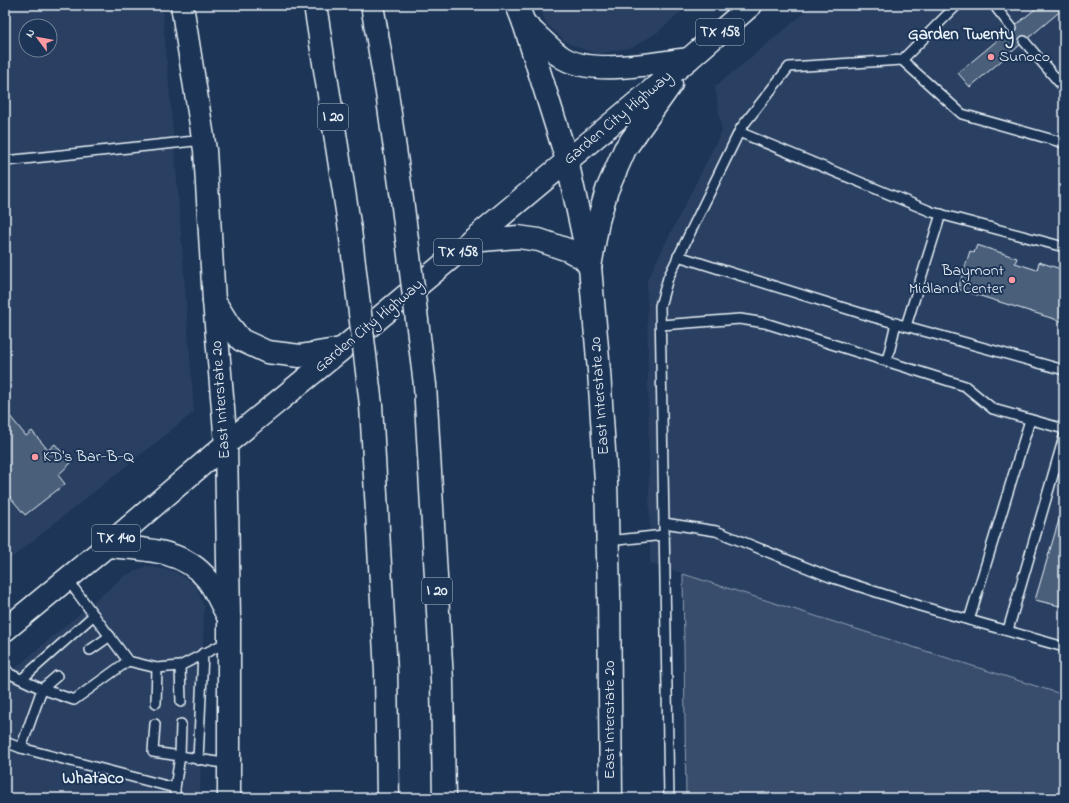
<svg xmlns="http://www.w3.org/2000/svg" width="1069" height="803" font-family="'Indie Flower',sans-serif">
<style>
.built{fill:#2a4162;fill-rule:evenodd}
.green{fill:#374d6c;stroke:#909fb2}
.building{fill:#495e7a;stroke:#e8f1f8}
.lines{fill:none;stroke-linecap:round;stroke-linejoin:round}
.lane-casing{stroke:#e8f1f8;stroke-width:12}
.secondary-casing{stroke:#e8f1f8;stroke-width:25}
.primary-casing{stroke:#e8f1f8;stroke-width:25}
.highway-casing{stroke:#e8f1f8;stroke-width:25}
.lane{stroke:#1d3557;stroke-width:9}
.secondary{stroke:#1d3557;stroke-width:22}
.primary{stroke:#1d3557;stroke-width:22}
.highway{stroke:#1d3557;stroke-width:22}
.highway-bridge-casing{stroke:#e8f1f8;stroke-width:25;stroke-linecap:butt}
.highway-bridge{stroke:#1d3557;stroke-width:22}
.poi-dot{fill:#ff9aa2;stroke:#1d3557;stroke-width:1.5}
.labels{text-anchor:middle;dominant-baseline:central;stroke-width:4;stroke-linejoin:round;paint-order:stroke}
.shield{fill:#1d3557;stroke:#abb9c8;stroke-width:1}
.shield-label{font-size:15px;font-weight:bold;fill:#e8f1f8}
.poi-label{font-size:16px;fill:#e8f1f8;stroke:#1d3557;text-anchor:start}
.street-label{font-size:16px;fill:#e8f1f8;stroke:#1d3557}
.neighbourhood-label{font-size:17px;font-weight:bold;fill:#e8f1f8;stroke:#1d3557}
</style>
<rect width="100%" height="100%" fill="#1d3557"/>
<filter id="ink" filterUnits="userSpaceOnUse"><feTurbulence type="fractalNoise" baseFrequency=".025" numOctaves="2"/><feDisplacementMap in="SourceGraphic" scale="8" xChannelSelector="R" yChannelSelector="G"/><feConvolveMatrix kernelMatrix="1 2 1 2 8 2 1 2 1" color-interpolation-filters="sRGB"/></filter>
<g filter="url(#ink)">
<g class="built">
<path d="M 5,5 L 162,5 L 177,179 L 194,412 L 5,563 ZM 26,26 L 50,26 L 50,50 L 26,50 Z"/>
<polygon points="539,5 689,5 658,32 633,47 597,54 567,43 546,23"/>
<polygon points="814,5 1064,5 1064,695 650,563 647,280 722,131 715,87"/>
<polygon points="146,566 173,571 195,584 204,606 200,798 5,798 5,677 124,576"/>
</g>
<polygon class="green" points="683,574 1064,695 1064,798 686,798"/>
<g class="building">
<polygon points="1040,5 1064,5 1064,8 970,87 958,73"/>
<polygon points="977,245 1017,258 1015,263 1037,270 1039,262 1064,270 1064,322 958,289 970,251 974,253"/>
<polygon points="5,410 26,436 32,431 48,450 55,444 71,463 58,475 65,484 25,515 5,491"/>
<polygon points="1064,503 1064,607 1035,600"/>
</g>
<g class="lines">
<defs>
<g id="lane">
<polyline points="997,9 1012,28"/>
<polyline points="1024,41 1064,88"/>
<polyline points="902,60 962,114 1064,143"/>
<polyline points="739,132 932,212 1064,247"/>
<polyline points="5,161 204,140"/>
<polyline points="678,256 873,317 1064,370"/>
<polyline points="661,325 740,319 765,323 965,386 993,409 1064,429"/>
<polyline points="906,326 941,214"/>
<polyline points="887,361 896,323"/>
<polyline points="664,523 716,531 830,577 920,606 1064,647"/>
<polyline points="608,541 664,535"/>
<polyline points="67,579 128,661 157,668 180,666 229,641"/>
<polyline points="969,620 1030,420"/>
<polyline points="1008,630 1064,437"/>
<polyline points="90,650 110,636"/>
<polyline points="180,666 181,702"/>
<polyline points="5,668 10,674 42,689 21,748"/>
<polyline points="57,676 42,689 74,700 128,661"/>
<polyline points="22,679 94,615"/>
<polyline points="156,703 157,668"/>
<polyline points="155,724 153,752 180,756 175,788 175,798"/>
<polyline points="181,724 180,756 229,764"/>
<polyline points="5,742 21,748 175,788"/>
<polyline points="198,760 203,653"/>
<polyline points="669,798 660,306 668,278 741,128 789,67 902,60 957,5"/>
</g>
<g id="secondary">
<polyline points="182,5 205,150 214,301 226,444 229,618 229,798"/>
<polyline points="517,5 524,23 567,160 590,267 599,371 606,482 609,593 611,798"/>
</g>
<g id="primary">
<path d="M 107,546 C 143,549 184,549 208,580 C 216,591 222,606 229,618"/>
<polyline points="5,630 107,546 226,444"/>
</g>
<g id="highway">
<polyline points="315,5 350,230"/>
<polyline points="372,5 387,93 401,191"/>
<path d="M 524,23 C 536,34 547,46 560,56 C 589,77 655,63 689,59"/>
<polyline points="471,241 518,237 539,240 568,250 583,258 590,267"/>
<polyline points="590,267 598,221 607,190 625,149 671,84"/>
<polyline points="214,301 229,325 241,340 267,352 300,356 341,349"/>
<polyline points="425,385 442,681 444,798"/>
<polyline points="371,405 386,672 388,798"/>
<polyline points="226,444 342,349 689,59 751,5"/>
</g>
</defs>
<use href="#lane" class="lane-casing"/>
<use href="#secondary" class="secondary-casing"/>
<use href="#primary" class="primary-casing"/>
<use href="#highway" class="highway-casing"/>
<use href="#lane" class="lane"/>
<use href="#secondary" class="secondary"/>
<use href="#primary" class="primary"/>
<use href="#highway" class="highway"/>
<defs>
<g id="highway-bridge">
<polyline points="401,191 425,385"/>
<polyline points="350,230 371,405"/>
</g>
</defs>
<use href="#highway-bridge" class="highway-bridge-casing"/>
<use href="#highway-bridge" class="highway-bridge"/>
</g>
</g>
<g class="poi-dot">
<circle cx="991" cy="57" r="4"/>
<circle cx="1012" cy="280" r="4"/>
<circle cx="35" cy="457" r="4"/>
</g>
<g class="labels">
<g class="shield">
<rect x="696" y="19" width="48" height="26" rx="3"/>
<rect x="318" y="104" width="30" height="26" rx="3"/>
<rect x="434" y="239" width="48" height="26" rx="3"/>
<rect x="92" y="525" width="48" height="26" rx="3"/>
<rect x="422" y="578" width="30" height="26" rx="3"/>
</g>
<g class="shield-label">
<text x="720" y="32">TX 158</text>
<text x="333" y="117">I 20</text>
<text x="458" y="252">TX 158</text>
<text x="116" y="538">TX 140</text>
<text x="437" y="591">I 20</text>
</g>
<g class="poi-label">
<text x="999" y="57">Sunoco</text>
<text x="1004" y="271" text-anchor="end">Baymont<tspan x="1004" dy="18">Midland Center</tspan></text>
<text x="43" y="457">KD's Bar-B-Q</text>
</g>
<g class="street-label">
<text transform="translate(618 118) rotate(-40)">Garden City Highway</text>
<text transform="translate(369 326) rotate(-40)">Garden City Highway</text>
<text transform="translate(600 396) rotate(-94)">East Interstate 20</text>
<text transform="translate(221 400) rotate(-94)">East Interstate 20</text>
<text transform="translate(610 720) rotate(-90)">East Interstate 20</text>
</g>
<g class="neighbourhood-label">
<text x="961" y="34">Garden Twenty</text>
<text x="93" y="778">Whataco</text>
</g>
</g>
<rect width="1069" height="803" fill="none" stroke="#1d3557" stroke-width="20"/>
<rect x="10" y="10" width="1049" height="783" fill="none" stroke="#e8f1f8" stroke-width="1.5" filter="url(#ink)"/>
<g transform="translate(38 38) rotate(302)"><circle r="19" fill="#1d3557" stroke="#6e8097"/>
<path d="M0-3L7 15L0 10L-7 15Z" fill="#ff9aa2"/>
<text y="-6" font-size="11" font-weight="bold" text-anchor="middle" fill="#e8f1f8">N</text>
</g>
</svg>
